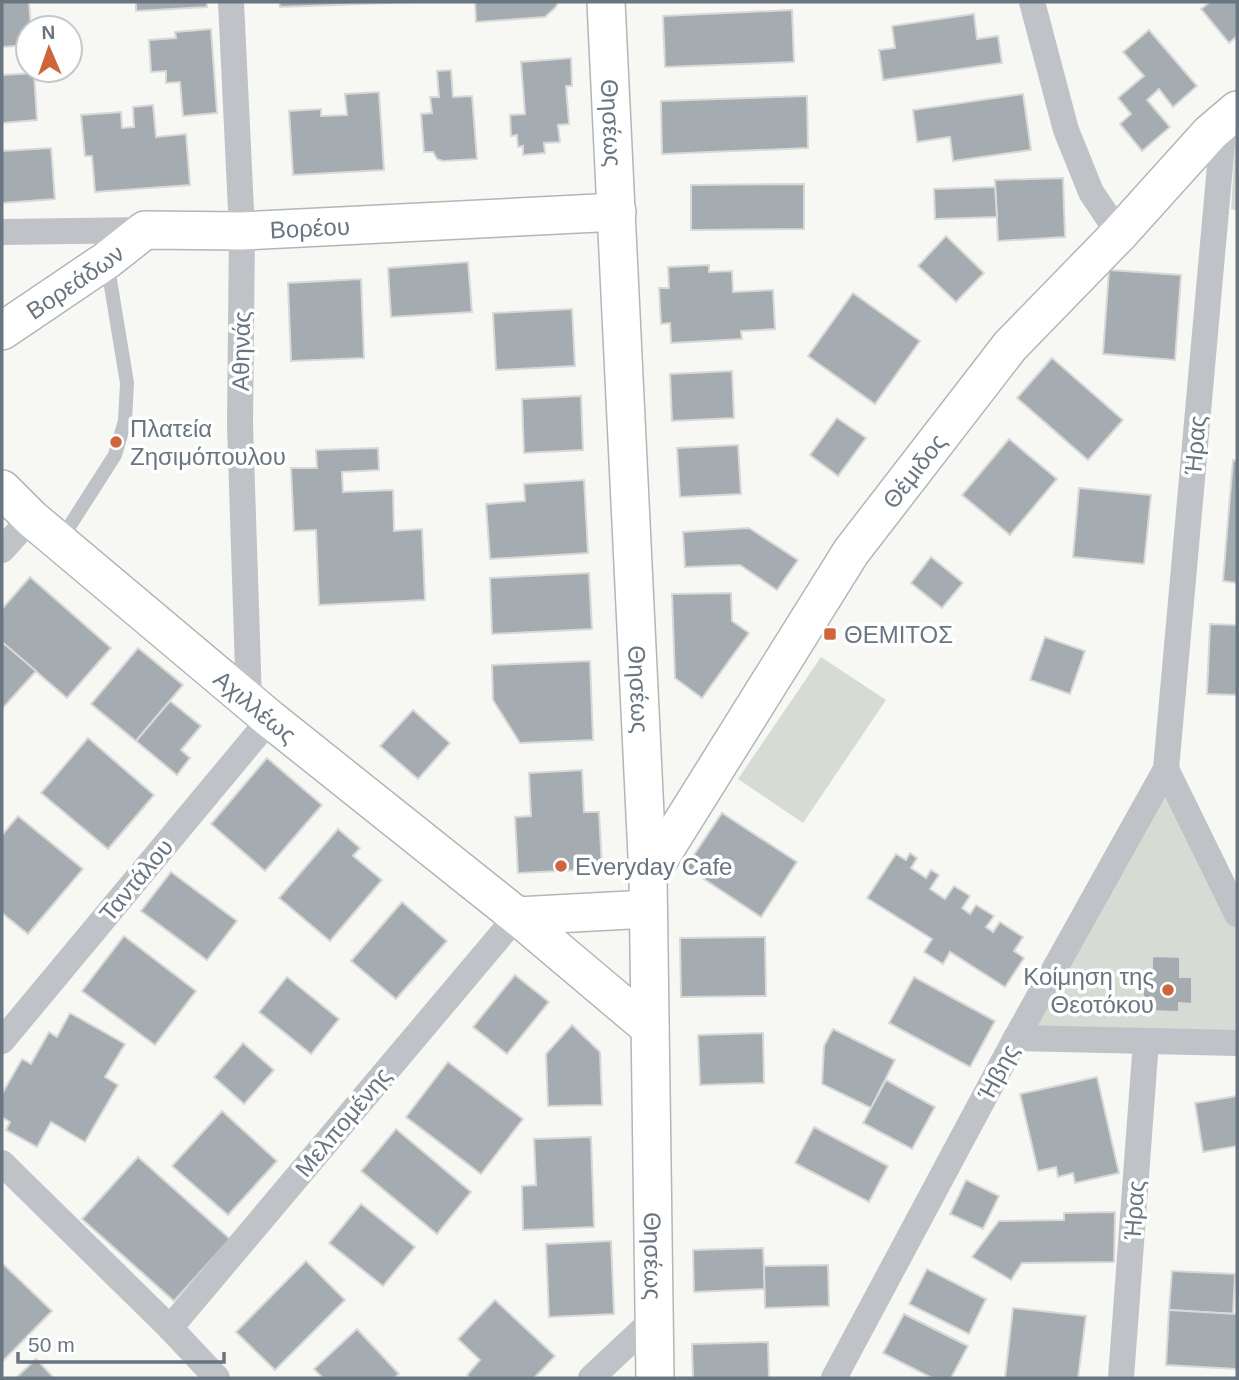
<svg xmlns="http://www.w3.org/2000/svg" width="1239" height="1380" font-family="Helvetica,sans-serif">
<style>
.green{fill:#d6dbd4}
.building{fill:#a4abb1;stroke:#d8d9d7;stroke-width:2}
.lines{fill:none;stroke-linecap:round;stroke-linejoin:round}
.secondary-casing{stroke:#b1b6ba;stroke-width:40}
.lane{stroke:#bfc2c6;stroke-width:14}
.street{stroke:#bfc2c6;stroke-width:26}
.secondary{stroke:#fff;stroke-width:37}
.poi-dot{fill:#cf653c;stroke:#fff;stroke-width:2.5}
.labels{text-anchor:middle;dominant-baseline:central;stroke-width:7;stroke-linejoin:round;paint-order:stroke}
.street-label{font-size:24px;fill:#697682;stroke:#fff}
.poi-label{font-size:24px;fill:#697682;stroke:#fff;text-anchor:start}
</style>
<rect width="100%" height="100%" fill="#f7f7f4"/>
<g class="green">
<polygon points="1237,141 1237,210 1231,209 1235,143"/>
<polygon points="821,657 886,700 803,823 738,779"/>
<polygon points="1166,769 1237,914 1237,1043 1016,1038"/>
</g>
<g class="building">
<polygon points="2,2 29,2 31,28 28,28 28,45 2,47"/>
<polygon points="136,2 207,2 207,7 136,11"/>
<polygon points="279,2 417,2 280,7"/>
<polygon points="475,2 558,2 556,7 545,17 476,22"/>
<polygon points="1210,2 1237,2 1237,36 1229,43 1201,9"/>
<polygon points="792,10 794,62 665,67 663,16"/>
<polygon points="974,14 977,39 998,36 1002,63 883,80 879,50 895,48 892,26"/>
<polygon points="211,29 217,113 183,116 180,82 166,83 166,71 151,72 149,40 176,38 175,32"/>
<polygon points="1149,30 1197,86 1173,107 1159,89 1147,100 1170,127 1142,151 1120,124 1131,114 1118,98 1144,76 1123,52"/>
<polygon points="571,58 572,86 566,86 569,124 558,125 560,142 544,143 545,153 523,155 523,146 518,147 517,135 511,136 510,115 525,114 521,62"/>
<polygon points="451,70 453,97 472,96 477,159 443,161 437,159 433,152 424,152 421,114 432,113 430,97 439,97 437,71"/>
<polygon points="34,73 37,120 2,123 2,75"/>
<polygon points="379,92 384,170 293,175 289,111 321,109 321,116 347,115 345,94"/>
<polygon points="1023,94 1031,150 953,161 950,137 917,142 913,110"/>
<polygon points="807,96 808,148 662,154 661,101"/>
<polygon points="153,105 156,137 186,134 190,185 95,192 92,156 85,156 81,115 121,112 122,128 134,127 133,107"/>
<polygon points="51,148 55,199 2,203 2,151"/>
<polygon points="1063,178 1065,237 998,241 995,180"/>
<polygon points="804,184 804,229 691,230 691,185"/>
<polygon points="995,187 997,217 935,219 934,189"/>
<polygon points="946,236 984,273 956,302 918,266"/>
<polygon points="468,262 472,312 391,317 388,268"/>
<polygon points="709,265 709,272 732,271 733,292 773,290 775,329 741,331 742,339 671,343 670,323 661,324 659,288 669,288 668,267"/>
<polygon points="1109,270 1181,275 1175,360 1103,354"/>
<polygon points="361,279 364,358 291,361 288,283"/>
<polygon points="853,293 920,341 875,404 808,356"/>
<polygon points="572,309 575,366 496,370 493,313"/>
<polygon points="1052,358 1123,420 1088,460 1017,398"/>
<polygon points="732,371 734,418 672,421 670,374"/>
<polygon points="581,396 583,450 524,453 522,399"/>
<polygon points="837,418 866,438 838,476 810,455"/>
<polygon points="1009,439 1057,479 1010,535 962,495"/>
<polygon points="738,445 741,494 680,497 677,448"/>
<polygon points="378,448 379,470 342,472 343,492 393,490 394,531 422,529 425,600 319,605 316,530 294,531 291,468 317,468 316,450"/>
<polygon points="1233,460 1237,461 1237,583 1223,581"/>
<polygon points="584,480 588,553 490,559 486,504 525,501 524,484"/>
<polygon points="1079,488 1151,495 1144,564 1073,557"/>
<polygon points="749,528 798,560 777,590 740,565 685,567 683,532"/>
<polygon points="931,557 963,583 942,608 911,583"/>
<polygon points="589,573 592,629 492,634 490,578"/>
<polygon points="30,577 111,648 67,698 2,642 2,609"/>
<polygon points="731,593 732,621 749,633 702,698 675,678 672,594"/>
<polygon points="1210,624 1237,625 1237,695 1207,694"/>
<polygon points="1045,637 1085,651 1070,694 1030,680"/>
<polygon points="2,642 36,671 2,709"/>
<polygon points="138,648 183,685 136,741 91,704"/>
<polygon points="590,661 593,740 520,743 493,700 492,665"/>
<polygon points="170,701 201,726 181,750 190,758 177,775 136,741"/>
<polygon points="413,710 450,743 418,779 380,746"/>
<polygon points="88,738 154,795 108,849 41,793"/>
<polygon points="267,758 322,805 265,871 211,824"/>
<polygon points="582,770 584,812 599,812 602,869 518,873 515,817 531,816 529,773"/>
<polygon points="722,813 797,862 761,917 686,867"/>
<polygon points="18,816 83,869 28,934 2,913 2,835"/>
<polygon points="338,829 360,848 353,856 382,880 330,941 279,898"/>
<polygon points="910,853 917,858 911,868 926,878 931,870 939,875 930,889 945,899 954,886 970,896 962,908 970,914 976,905 994,916 986,927 993,932 1000,922 1023,937 1014,951 1024,958 1005,987 950,952 943,964 924,952 932,939 867,898 896,854 906,860"/>
<polygon points="171,872 237,921 207,960 141,911"/>
<polygon points="402,902 447,941 396,999 351,961"/>
<polygon points="124,936 196,991 155,1045 82,991"/>
<polygon points="765,937 766,996 681,997 680,938"/>
<polygon points="1152,956 1180,957 1180,977 1192,977 1192,1004 1179,1003 1179,1012 1148,1011 1149,1004 1143,1004 1143,974 1152,974"/>
<polygon points="515,975 549,1002 507,1054 473,1027"/>
<polygon points="287,977 339,1019 311,1054 259,1012"/>
<polygon points="914,977 995,1021 970,1067 889,1023"/>
<polygon points="70,1013 125,1044 105,1077 118,1085 85,1142 51,1122 37,1147 6,1130 10,1122 2,1117 2,1094 22,1059 31,1064 49,1032 57,1037"/>
<polygon points="572,1025 600,1052 602,1105 548,1106 546,1054"/>
<polygon points="833,1029 895,1060 871,1108 822,1084 824,1046"/>
<polygon points="763,1033 764,1083 700,1085 698,1035"/>
<polygon points="243,1043 274,1070 244,1104 214,1077"/>
<polygon points="448,1062 523,1119 481,1174 406,1117"/>
<polygon points="1097,1077 1119,1173 1075,1183 1073,1173 1058,1177 1056,1167 1038,1171 1020,1094"/>
<polygon points="886,1080 935,1107 912,1149 863,1123"/>
<polygon points="1237,1096 1237,1146 1203,1152 1195,1103"/>
<polygon points="222,1111 277,1161 228,1215 172,1166"/>
<polygon points="814,1127 888,1166 869,1202 795,1163"/>
<polygon points="396,1129 471,1192 437,1234 361,1171"/>
<polygon points="591,1137 594,1227 523,1230 522,1186 536,1185 534,1139"/>
<polygon points="138,1157 230,1239 174,1301 82,1219"/>
<polygon points="966,1180 999,1196 983,1229 950,1214"/>
<polygon points="361,1204 415,1247 383,1286 329,1243"/>
<polygon points="1115,1212 1114,1262 1022,1263 1011,1280 972,1257 999,1221 1064,1220 1064,1213"/>
<polygon points="611,1241 614,1314 549,1317 546,1244"/>
<polygon points="763,1248 765,1289 694,1292 693,1250"/>
<polygon points="306,1261 345,1300 275,1370 236,1332"/>
<polygon points="3,1264 52,1311 2,1362 2,1265"/>
<polygon points="828,1265 829,1306 765,1308 764,1266"/>
<polygon points="927,1269 986,1299 969,1334 909,1304"/>
<polygon points="1172,1271 1235,1274 1233,1314 1169,1310"/>
<polygon points="495,1300 555,1356 534,1378 470,1378 467,1375 480,1360 458,1339"/>
<polygon points="1013,1308 1086,1316 1078,1378 1005,1378"/>
<polygon points="1169,1310 1237,1314 1237,1369 1166,1365"/>
<polygon points="904,1314 968,1346 951,1378 932,1378 883,1353"/>
<polygon points="357,1329 399,1374 394,1378 320,1378 322,1377 314,1369"/>
<polygon points="768,1342 769,1378 693,1378 692,1344"/>
<polygon points="36,1359 54,1378 16,1378"/>
</g>
<g class="lines">
<defs>
<g id="secondary">
<path id="s1" d="M 606,2 L 648,877 L 655,1378"/>
<path id="s2" d="M 2,331 L 107,260 L 145,230 L 242,231 L 617,212"/>
<path id="s3" d="M 2,489 L 31,518 L 270,719 L 517,916 L 650,1028"/>
<path id="s4" d="M 648,877 L 851,552 L 1010,346 L 1119,234 L 1210,133 L 1237,110"/>
<polyline points="517,916 648,909"/>
</g>
</defs>
<use href="#secondary" class="secondary-casing"/>
<polyline class="lane" points="60,541 115,455 125,421 127,383 107,262"/>
<g class="street">
<polyline points="231,2 242,231 240,425 249,700"/>
<polyline points="1032,2 1066,130 1091,192 1119,234"/>
<polyline points="2,232 145,230"/>
<polyline points="2,550 31,518"/>
<polyline points="1166,769 1237,914"/>
<polyline points="1016,1038 1237,1043"/>
<polyline points="2,1041 270,719"/>
<polyline points="2,1163 170,1328 217,1378"/>
<polyline points="170,1328 517,916"/>
<polyline points="591,1378 654,1319"/>
<polyline points="834,1378 1016,1038 1166,769 1224,121"/>
<polyline points="1121,1378 1146,1041"/>
</g>
<use href="#secondary" class="secondary"/>
</g>
<g class="poi-dot">
<circle cx="116" cy="442" r="7"/>
<rect x="823" y="627" width="14" height="14" rx="3.5"/>
<circle cx="561" cy="866" r="7"/>
<circle cx="1168" cy="990" r="7"/>
</g>
<g class="labels">
<g class="street-label">
<text stroke="none"><textPath href="#s1" startOffset="121">Θησέως</textPath></text>
<text stroke="none"><textPath href="#s2" startOffset="340">Βορέου</textPath></text>
<text stroke="none"><textPath href="#s2" startOffset="88">Βορεάδων</textPath></text>
<text transform="translate(241 351) rotate(-89)">Αθηνάς</text>
<text transform="translate(1195 445) rotate(-85)">Ήρας</text>
<text stroke="none"><textPath href="#s4" startOffset="486">Θέμιδος</textPath></text>
<text stroke="none"><textPath href="#s1" startOffset="688">Θησέως</textPath></text>
<text stroke="none"><textPath href="#s3" startOffset="334">Αχιλλέως</textPath></text>
<text transform="translate(136 880) rotate(-50)">Ταντάλου</text>
<text transform="translate(998 1072) rotate(-62)">Ήβης</text>
<text transform="translate(343 1122) rotate(-50)">Μελπομένης</text>
<text transform="translate(1134 1210) rotate(-86)">Ήρας</text>
<text stroke="none"><textPath href="#s1" startOffset="1255">Θησέως</textPath></text>
</g>
<g class="poi-label">
<text x="130" y="428">Πλατεία<tspan x="130" dy="28">Ζησιμόπουλου</tspan></text>
<text x="844" y="634">ΘΕΜΙΤΟΣ</text>
<text x="575" y="866">Everyday Cafe</text>
<text x="1154" y="976" text-anchor="end">Κοίμηση της<tspan x="1154" dy="28">Θεοτόκου</tspan></text>
</g>
</g>
<rect width="1239" height="1380" fill="none" stroke="#697682" stroke-width="7"/>
<g transform="translate(49 49) rotate(358)"><circle r="33" fill="#ffffff" stroke="#c3c8cd" stroke-width="2"/>
<path d="M0-5L12 26L0 18L-12 26Z" fill="#cf653c"/>
<text y="-10" font-size="19" font-weight="bold" text-anchor="middle" fill="#697682">N</text>
</g>
<path d="M18 1352v10h206v-10" fill="none" stroke="#697682" stroke-width="3.5"/>
<text x="28" y="1352" font-size="21" fill="#697682" stroke="#ffffff" stroke-width="5" paint-order="stroke">50 m</text>
</svg>
